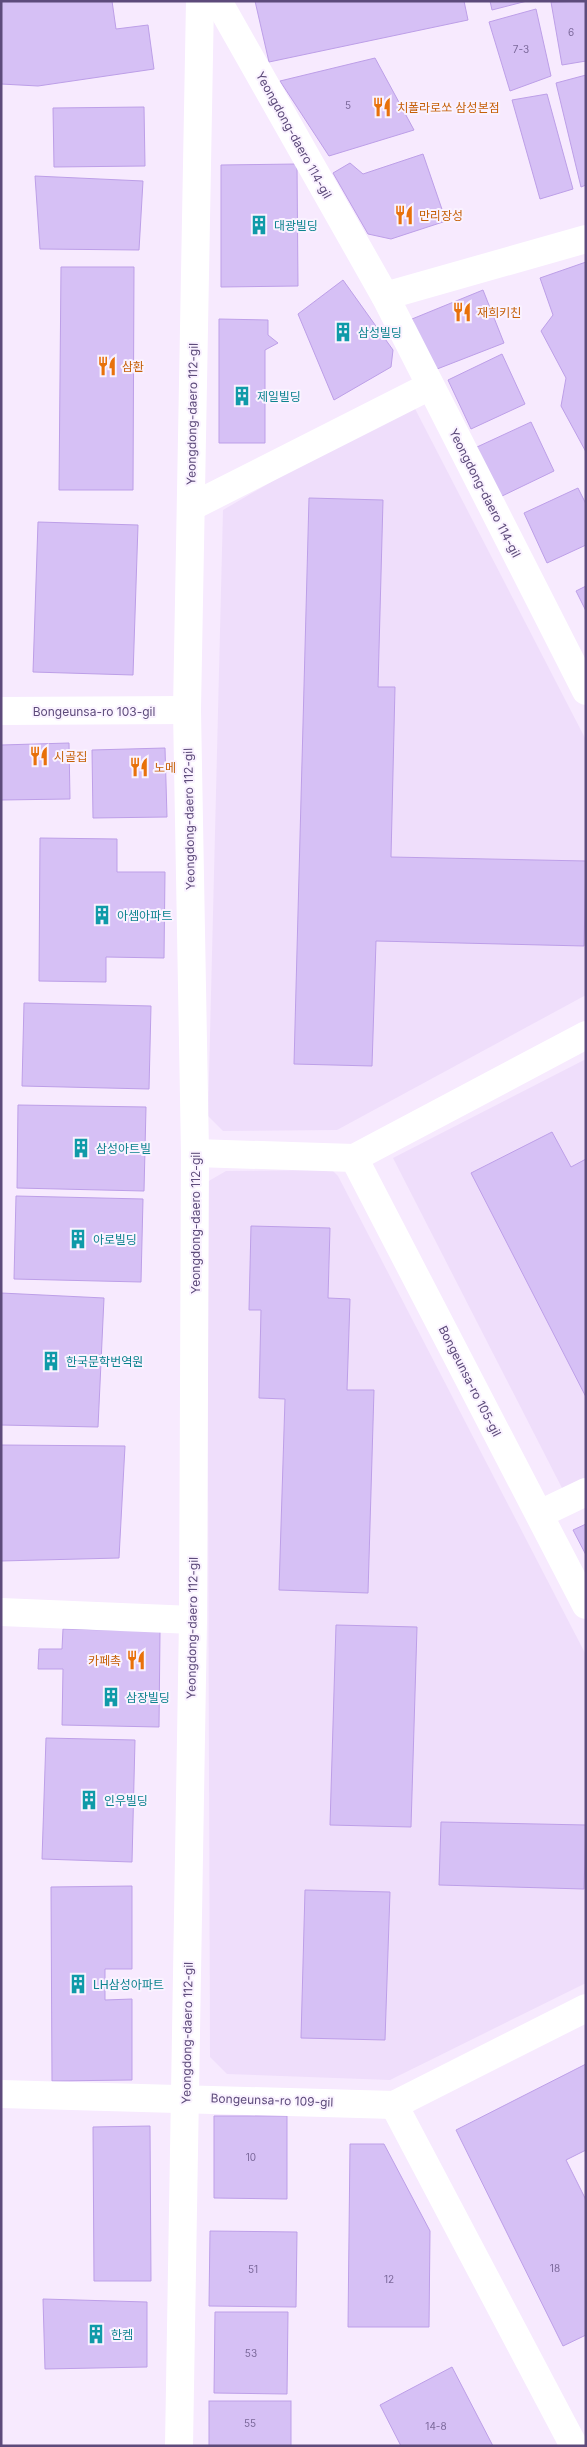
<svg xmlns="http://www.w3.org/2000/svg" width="587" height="2447" font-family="Inter,'Noto Sans KR',sans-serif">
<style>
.residential{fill:#efdefb}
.building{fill:#d6c0f5;stroke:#bd9fe8}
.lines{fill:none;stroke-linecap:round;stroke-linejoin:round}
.minor{stroke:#fff;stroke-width:28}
.labels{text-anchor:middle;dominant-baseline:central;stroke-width:4;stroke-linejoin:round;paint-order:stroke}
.number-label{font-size:10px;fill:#7b689a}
.food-label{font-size:12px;fill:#c56008;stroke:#faf2ff;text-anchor:start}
.street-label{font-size:12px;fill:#5d4b7b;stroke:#faf2ff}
.culture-label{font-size:12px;fill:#0d838f;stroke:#faf2ff;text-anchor:start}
</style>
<rect width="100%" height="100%" fill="#f7eafe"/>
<g class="residential">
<polygon points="411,401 586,740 586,995 337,1130 223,1131 208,1116 223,510"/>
<polygon points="586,1059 586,1478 563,1490 393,1158"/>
<polygon points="332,1170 338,1176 586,1655 586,1983 390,2080 227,2074 210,2057 207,1182 226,1171"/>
</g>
<g class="building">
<polygon points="1,1 112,1 116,29 148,25 154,69 38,86 1,84"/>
<polygon points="255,1 464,1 468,20 269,62"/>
<polygon points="490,1 527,1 492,10"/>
<polygon points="586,1 586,61 562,65 551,2"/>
<polygon points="536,9 551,76 510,91 489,22"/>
<polygon points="375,58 414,130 329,156 280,81"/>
<polygon points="586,75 586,185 581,187 556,83"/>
<polygon points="547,94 573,189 540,199 512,100"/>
<polygon points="144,107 145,166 54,167 53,108"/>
<polygon points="423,154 446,221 391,239 368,234 333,173 350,163 363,174"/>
<polygon points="297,164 298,286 221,287 221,165"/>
<polygon points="35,176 143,181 139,250 40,249"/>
<polygon points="586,262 586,452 561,406 566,378 541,331 553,315 540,278"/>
<polygon points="61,267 134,267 133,490 59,490"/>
<polygon points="343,280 393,350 391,367 334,400 298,314"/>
<polygon points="483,290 504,343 432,371 412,319"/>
<polygon points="219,319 268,320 268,335 278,343 265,350 265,443 219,443"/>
<polygon points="502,354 525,404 471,429 448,380"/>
<polygon points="531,422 554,471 500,497 477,447"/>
<polygon points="578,488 586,504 586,545 547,563 524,513"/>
<polygon points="309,498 383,500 378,687 395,687 391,857 586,861 584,946 376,941 372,1066 294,1064"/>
<polygon points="38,522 138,525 133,675 33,672"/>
<polygon points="586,586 586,611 576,591"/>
<polygon points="69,743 70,799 1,800 1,745"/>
<polygon points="165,748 167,817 93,818 92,750"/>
<polygon points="40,838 117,839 117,872 165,872 164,958 106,957 106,982 39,981"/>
<polygon points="24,1003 151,1006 149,1089 22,1086"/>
<polygon points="18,1105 146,1107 144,1191 17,1188"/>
<polygon points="552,1132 571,1167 586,1159 586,1397 471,1173"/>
<polygon points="16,1196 143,1199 141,1282 14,1279"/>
<polygon points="251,1226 330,1228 328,1298 350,1299 347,1390 374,1390 368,1593 279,1590 285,1399 259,1398 261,1310 249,1310"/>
<polygon points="1,1293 104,1298 98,1427 1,1425"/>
<polygon points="1,1445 125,1446 119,1558 1,1561"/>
<polygon points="586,1524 586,1555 573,1530"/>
<polygon points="336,1625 417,1627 411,1827 330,1825"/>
<polygon points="63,1629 160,1631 159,1727 62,1725 63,1669 38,1669 39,1649 62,1649"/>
<polygon points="46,1738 135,1740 132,1862 42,1859"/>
<polygon points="441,1822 586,1825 584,1889 439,1885"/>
<polygon points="132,1886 132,1969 105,1969 105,2000 132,1999 132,2080 52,2081 51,1887"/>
<polygon points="305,1890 390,1892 385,2040 301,2038"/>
<polygon points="586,2064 586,2150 566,2160 586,2200 586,2335 563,2346 456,2130"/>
<polygon points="214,2116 287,2116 287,2199 214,2198"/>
<polygon points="150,2126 151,2281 94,2281 93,2127"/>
<polygon points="350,2144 384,2144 430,2231 429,2327 348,2327"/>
<polygon points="210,2231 297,2232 296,2307 209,2306"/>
<polygon points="43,2299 147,2302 147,2367 45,2369"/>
<polygon points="215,2312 288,2312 287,2394 214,2393"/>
<polygon points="452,2367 493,2446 401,2446 380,2405"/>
<rect x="209" y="2401" width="82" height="45"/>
</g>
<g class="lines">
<g class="minor">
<polyline points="218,1 385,296 586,691"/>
<polyline points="385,296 586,239"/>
<polyline points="191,507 430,386"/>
<polyline points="1,711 187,710"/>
<polyline points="195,1153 354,1158 586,1605"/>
<polyline points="354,1158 586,1035"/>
<polyline points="540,1514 586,1492"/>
<polyline points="1,1612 193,1620"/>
<polyline points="1,2094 394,2105 586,2008"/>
<polyline points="394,2105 574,2446"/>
<polyline points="179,2446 193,1620 195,1153 187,710 200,1"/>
</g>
</g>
<defs>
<symbol id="restaurant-bare" viewBox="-9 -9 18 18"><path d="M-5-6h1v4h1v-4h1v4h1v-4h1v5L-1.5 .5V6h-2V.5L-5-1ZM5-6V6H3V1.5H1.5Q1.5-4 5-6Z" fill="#e8710a" stroke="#faf2ff" stroke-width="2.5" paint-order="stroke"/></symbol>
<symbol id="building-bare" viewBox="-9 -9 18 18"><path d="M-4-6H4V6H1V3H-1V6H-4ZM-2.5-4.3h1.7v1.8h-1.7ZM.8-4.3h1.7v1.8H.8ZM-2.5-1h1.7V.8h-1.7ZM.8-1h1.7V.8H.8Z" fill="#0f9aa8" stroke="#faf2ff" stroke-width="2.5" paint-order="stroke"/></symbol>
</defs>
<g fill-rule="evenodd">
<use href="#restaurant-bare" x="368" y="93" width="28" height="28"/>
<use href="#restaurant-bare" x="390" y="201" width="28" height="28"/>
<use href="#building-bare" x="245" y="211" width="28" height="28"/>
<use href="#restaurant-bare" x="448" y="298" width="28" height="28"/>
<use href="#building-bare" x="329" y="318" width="28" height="28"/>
<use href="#restaurant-bare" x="93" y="352" width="28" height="28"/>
<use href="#building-bare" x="228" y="382" width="28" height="28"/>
<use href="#restaurant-bare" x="25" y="742" width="28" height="28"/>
<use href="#restaurant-bare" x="125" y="753" width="28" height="28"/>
<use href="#building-bare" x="88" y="901" width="28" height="28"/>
<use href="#building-bare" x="67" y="1134" width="28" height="28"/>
<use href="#building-bare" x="64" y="1225" width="28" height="28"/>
<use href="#building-bare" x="37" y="1347" width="28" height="28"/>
<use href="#restaurant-bare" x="122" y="1646" width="28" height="28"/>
<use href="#building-bare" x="97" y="1683" width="28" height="28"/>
<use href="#building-bare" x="75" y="1786" width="28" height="28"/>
<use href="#building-bare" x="64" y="1970" width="28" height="28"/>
<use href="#building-bare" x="82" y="2320" width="28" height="28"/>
</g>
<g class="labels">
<g class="number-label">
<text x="571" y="32">6</text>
<text x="521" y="49">7-3</text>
<text x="348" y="105">5</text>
<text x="251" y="2157">10</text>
<text x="555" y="2268">18</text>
<text x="253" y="2269">51</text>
<text x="389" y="2279">12</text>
<text x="251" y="2353">53</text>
<text x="250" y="2423">55</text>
<text x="436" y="2426">14-8</text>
</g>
<g class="food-label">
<text x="397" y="107">치폴라로쏘 삼성본점</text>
<text x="419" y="215">만리장성</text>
<text x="477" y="312">재희키친</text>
<text x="122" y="366">삼환</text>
<text x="54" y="756">시골집</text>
<text x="154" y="767">노메</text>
<text x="121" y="1660" text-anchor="end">카페촉</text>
</g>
<g class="street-label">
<text transform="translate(294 135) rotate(61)">Yeongdong-daero 114-gil</text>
<text transform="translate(192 414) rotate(-89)">Yeongdong-daero 112-gil</text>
<text transform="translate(485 493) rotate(63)">Yeongdong-daero 114-gil</text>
<text x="94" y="711">Bongeunsa-ro 103-gil</text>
<text transform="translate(189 819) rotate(-91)">Yeongdong-daero 112-gil</text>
<text transform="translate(195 1223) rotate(-90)">Yeongdong-daero 112-gil</text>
<text transform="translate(470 1381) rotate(63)">Bongeunsa-ro 105-gil</text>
<text transform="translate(192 1628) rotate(-89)">Yeongdong-daero 112-gil</text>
<text transform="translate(187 2033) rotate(-89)">Yeongdong-daero 112-gil</text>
<text transform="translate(272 2100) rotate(2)">Bongeunsa-ro 109-gil</text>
</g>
<g class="culture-label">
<text x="274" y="225">대광빌딩</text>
<text x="358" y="332">삼성빌딩</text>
<text x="257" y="396">제일빌딩</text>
<text x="117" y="915">아셈아파트</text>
<text x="96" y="1148">삼성아트빌</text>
<text x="93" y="1239">아로빌딩</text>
<text x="66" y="1361">한국문학번역원</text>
<text x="126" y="1697">삼장빌딩</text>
<text x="104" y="1800">인우빌딩</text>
<text x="93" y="1984">LH삼성아파트</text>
<text x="111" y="2334">한켐</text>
</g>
</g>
<rect width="587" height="2447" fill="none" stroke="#5d4b7b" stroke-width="5"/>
</svg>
